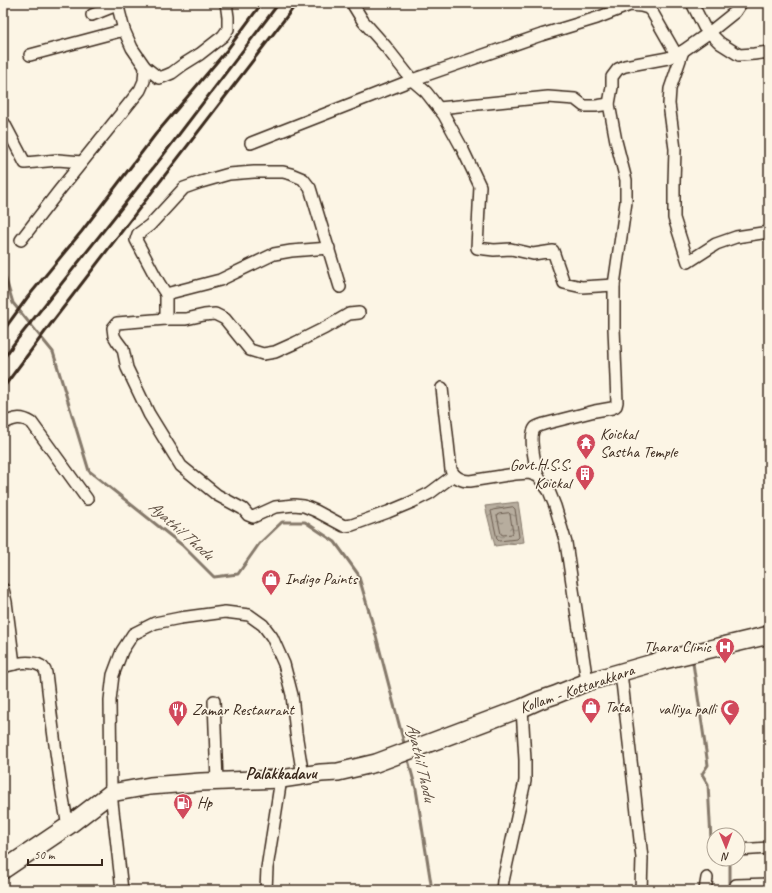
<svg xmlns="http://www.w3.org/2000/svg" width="772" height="893" font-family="Caveat,sans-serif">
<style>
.water{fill:url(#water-ripples);stroke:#85796b}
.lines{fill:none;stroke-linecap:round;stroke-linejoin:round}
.shore{stroke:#6d5e51;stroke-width:1}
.stream{stroke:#85796b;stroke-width:3}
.street-casing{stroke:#3b2a1e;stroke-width:14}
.primary-casing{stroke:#3b2a1e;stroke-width:20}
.street{stroke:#fcf5e5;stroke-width:11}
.primary{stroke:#fcf5e5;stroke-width:17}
.rail{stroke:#3b2a1e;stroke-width:3}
.labels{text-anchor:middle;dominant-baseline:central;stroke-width:3.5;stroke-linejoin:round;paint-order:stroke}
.poi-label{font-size:16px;fill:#3b2a1e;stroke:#fcf5e5;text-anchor:start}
.street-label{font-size:16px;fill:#3b2a1e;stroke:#fcf5e5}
.water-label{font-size:17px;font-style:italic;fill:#605144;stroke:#fcf5e5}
.neighbourhood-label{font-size:17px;font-weight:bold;fill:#3b2a1e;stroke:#fcf5e5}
</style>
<defs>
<pattern id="water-ripples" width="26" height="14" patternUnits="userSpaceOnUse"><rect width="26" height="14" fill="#b7ad9e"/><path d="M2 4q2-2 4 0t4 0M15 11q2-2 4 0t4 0" fill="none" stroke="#968d80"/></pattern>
</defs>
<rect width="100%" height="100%" fill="#fcf5e5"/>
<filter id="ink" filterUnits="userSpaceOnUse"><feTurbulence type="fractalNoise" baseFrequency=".025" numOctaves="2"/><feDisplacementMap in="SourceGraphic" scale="8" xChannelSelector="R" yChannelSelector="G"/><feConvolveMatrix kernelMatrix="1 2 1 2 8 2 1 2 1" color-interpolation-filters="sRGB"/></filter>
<g filter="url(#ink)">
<polygon class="water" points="518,502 524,542 495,546 485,506"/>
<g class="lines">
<g class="shore">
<polygon points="513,507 515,509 519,537 517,539 499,541 497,539 491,511 493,510"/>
<polygon points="509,513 510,514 513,533 512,534 503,535 501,534 497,515 499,514"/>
</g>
<g class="stream">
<polyline points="3,270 13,303 53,352 89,471 182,545 214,577 238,574 259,544 282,522 305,522 335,542 358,574 375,632 405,747"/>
<polyline points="693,663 708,765 702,774 708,784 712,859 730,860 730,890"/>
<polyline points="407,756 416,789 432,890"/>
</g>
<defs>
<g id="street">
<polyline points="352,3 363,21 386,47 412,80 426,92 444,115 462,148 480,186 477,248 494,250 511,249 533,254 553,251 564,283 582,287 614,285"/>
<polyline points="692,3 704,27 720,43 739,55 754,54 769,52"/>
<polyline points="92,15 117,5"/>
<polyline points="683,51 670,89 669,104 675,149 674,183 674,218 688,262 716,244 736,237 769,232"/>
<polyline points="30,55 124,30"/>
<polyline points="145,67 159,78 165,76 172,73 184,64 200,54 223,36 228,29 228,17 226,3"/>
<polyline points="439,108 548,97 575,99 584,106 596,106 609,104"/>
<polyline points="3,123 4,123 25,163 58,160 82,162"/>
<polyline points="251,143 412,80 541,35 597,18 630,5 641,6 648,8 652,12 676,54"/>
<polyline points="21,240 58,192 140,90 144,81 145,67 132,48 124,30 117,3"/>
<polyline points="166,294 220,280 274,254 291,251 329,248"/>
<polyline points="359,313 349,314 325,328 295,343 275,352 263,354 250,350 225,319 215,314 204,315 186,319 166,319 117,323 113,328 114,336 117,341 123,349 127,368 149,414 181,466 217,495 243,509 248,515 253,517 275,507 294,505 304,506 316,511 344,526 352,525 388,512 412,502 430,493 454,475"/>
<polyline points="166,319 166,294 159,283 136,240 138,234 150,225 184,188 201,182 229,174 254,172 283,172 291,174 303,179 310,188 340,287"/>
<path d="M 442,388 L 451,470 C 455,478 461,481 470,481 L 515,474 L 529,473 L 538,476 L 549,491 L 555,506 L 566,543 L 587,682"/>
<path d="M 3,424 C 14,418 21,416 32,423 L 87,499"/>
<path d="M 538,476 C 536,467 528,436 535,428 C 537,426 541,425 544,424 L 595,411 L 612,408 L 616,406 L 617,402 L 614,328 L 614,285 L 626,202 L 626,180 L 616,141 L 609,104 L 612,87 L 612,77 L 618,69 L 625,66 L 668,58 L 683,51 L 710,32 L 735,12 L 741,3"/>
<polyline points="3,589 6,602 14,664"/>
<path d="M 3,667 C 14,664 30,659 41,666 C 43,667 45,670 46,673 C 52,724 58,776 68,826"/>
<polyline points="621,673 636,804 642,858 641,890"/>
<polyline points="214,701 217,782"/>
<polyline points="738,850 769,848"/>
<polyline points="736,885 769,884"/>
<polyline points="122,890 111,793 110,700 113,675 122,651 133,634 155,623 180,618 225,612 249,615 263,625 272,637 284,664 292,695 296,733 303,776"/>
<polyline points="266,890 267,868 281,779"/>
<polyline points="502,890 503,881 525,781 525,760 522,708"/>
<polyline points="705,890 707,878"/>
</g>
<polyline id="primary" points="3,870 68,826 111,793 150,786 201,782 281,779 321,773 338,772 376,763 522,708 540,700 555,695 587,682 660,661 769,635"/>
</defs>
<use href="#street" class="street-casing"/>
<use href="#primary" class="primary-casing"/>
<use href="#street" class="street"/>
<use href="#primary" class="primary"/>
<g class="rail">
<polyline points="3,331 27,298 82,231 155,135 227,50 262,3"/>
<polyline points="3,359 16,341 161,158 279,3"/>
<polyline points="3,388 53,321 297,3"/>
</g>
</g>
</g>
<defs>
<symbol id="temple-pin" viewBox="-11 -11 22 30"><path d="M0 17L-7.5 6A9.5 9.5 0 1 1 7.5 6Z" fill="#d1495b" stroke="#fcf5e5"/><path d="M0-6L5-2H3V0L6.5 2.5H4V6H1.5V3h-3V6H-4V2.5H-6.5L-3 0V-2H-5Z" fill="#fff"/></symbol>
<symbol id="building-pin" viewBox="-11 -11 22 30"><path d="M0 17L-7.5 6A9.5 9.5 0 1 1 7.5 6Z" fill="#d1495b" stroke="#fcf5e5"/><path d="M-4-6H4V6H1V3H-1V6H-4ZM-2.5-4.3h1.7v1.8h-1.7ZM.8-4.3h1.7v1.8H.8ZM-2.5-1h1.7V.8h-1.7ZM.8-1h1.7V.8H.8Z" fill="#fff"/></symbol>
<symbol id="shop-pin" viewBox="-11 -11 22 30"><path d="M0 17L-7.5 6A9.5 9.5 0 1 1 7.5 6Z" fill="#d1495b" stroke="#fcf5e5"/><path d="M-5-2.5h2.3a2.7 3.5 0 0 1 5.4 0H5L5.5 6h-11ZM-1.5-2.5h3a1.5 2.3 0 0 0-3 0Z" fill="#fff"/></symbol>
<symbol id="hospital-pin" viewBox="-11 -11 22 30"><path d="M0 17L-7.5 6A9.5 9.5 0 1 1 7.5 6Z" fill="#d1495b" stroke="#fcf5e5"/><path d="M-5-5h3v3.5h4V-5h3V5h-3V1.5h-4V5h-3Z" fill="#fff"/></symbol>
<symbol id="mosque-pin" viewBox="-11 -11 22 30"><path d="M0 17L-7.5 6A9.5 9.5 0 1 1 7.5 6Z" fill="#d1495b" stroke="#fcf5e5"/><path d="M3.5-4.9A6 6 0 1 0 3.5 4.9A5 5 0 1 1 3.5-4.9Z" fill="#fff"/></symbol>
<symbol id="restaurant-pin" viewBox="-11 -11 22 30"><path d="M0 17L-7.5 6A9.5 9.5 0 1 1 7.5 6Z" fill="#d1495b" stroke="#fcf5e5"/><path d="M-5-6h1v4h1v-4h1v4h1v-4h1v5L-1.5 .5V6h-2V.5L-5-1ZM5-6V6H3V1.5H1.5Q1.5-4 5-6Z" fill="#fff"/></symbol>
<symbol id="fuel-pin" viewBox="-11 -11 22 30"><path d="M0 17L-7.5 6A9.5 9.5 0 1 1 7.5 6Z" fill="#d1495b" stroke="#fcf5e5"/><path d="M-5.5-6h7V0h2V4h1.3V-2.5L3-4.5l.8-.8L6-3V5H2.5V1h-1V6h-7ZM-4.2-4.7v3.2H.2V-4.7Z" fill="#fff"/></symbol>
</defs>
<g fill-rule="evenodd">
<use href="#temple-pin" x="575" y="432" width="22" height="30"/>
<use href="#building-pin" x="574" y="463" width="22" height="30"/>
<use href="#shop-pin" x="260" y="568" width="22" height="30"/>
<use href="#hospital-pin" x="714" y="636" width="22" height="30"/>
<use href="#shop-pin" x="580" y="696" width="22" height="30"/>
<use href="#mosque-pin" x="719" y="698" width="22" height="30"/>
<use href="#restaurant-pin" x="167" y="699" width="22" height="30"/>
<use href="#fuel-pin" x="172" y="792" width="22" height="30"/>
</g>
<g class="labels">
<g class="poi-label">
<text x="600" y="434">Koickal<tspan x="600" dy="18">Sastha Temple</tspan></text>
<text x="571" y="465" text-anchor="end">Govt.H.S.S.<tspan x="571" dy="18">Koickal</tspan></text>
<text x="285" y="579">Indigo Paints</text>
<text x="711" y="647" text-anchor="end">Thara Clinic</text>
<text x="605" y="707">Tata</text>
<text x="716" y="709" text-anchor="end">valliya palli</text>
<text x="192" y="710">Zamar Restaurant</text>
<text x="197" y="803">Hp</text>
</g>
<g class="street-label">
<text transform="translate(577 689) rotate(-19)">Kollam - Kottarakkara</text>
</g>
<g class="water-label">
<text transform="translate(181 530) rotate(41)">Ayathil Thodu</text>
<text transform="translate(421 762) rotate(77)">Ayathil Thodu</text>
</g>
<g class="neighbourhood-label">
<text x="281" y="773">Palakkadavu</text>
</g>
</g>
<rect width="772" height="893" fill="none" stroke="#fcf5e5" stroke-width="16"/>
<rect x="8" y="8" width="756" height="877" fill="none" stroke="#3b2a1e" stroke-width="1.5" filter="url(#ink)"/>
<g transform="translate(726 847) rotate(179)"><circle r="19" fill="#fcf5e5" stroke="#afa495"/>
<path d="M0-3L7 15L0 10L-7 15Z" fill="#d1495b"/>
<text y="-6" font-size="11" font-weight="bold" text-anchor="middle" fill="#3b2a1e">N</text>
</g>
<path d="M28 859v6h74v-6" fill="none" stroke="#3b2a1e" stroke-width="2"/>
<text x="34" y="859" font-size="12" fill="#3b2a1e" stroke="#fcf5e5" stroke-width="3" paint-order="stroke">50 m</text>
</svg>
